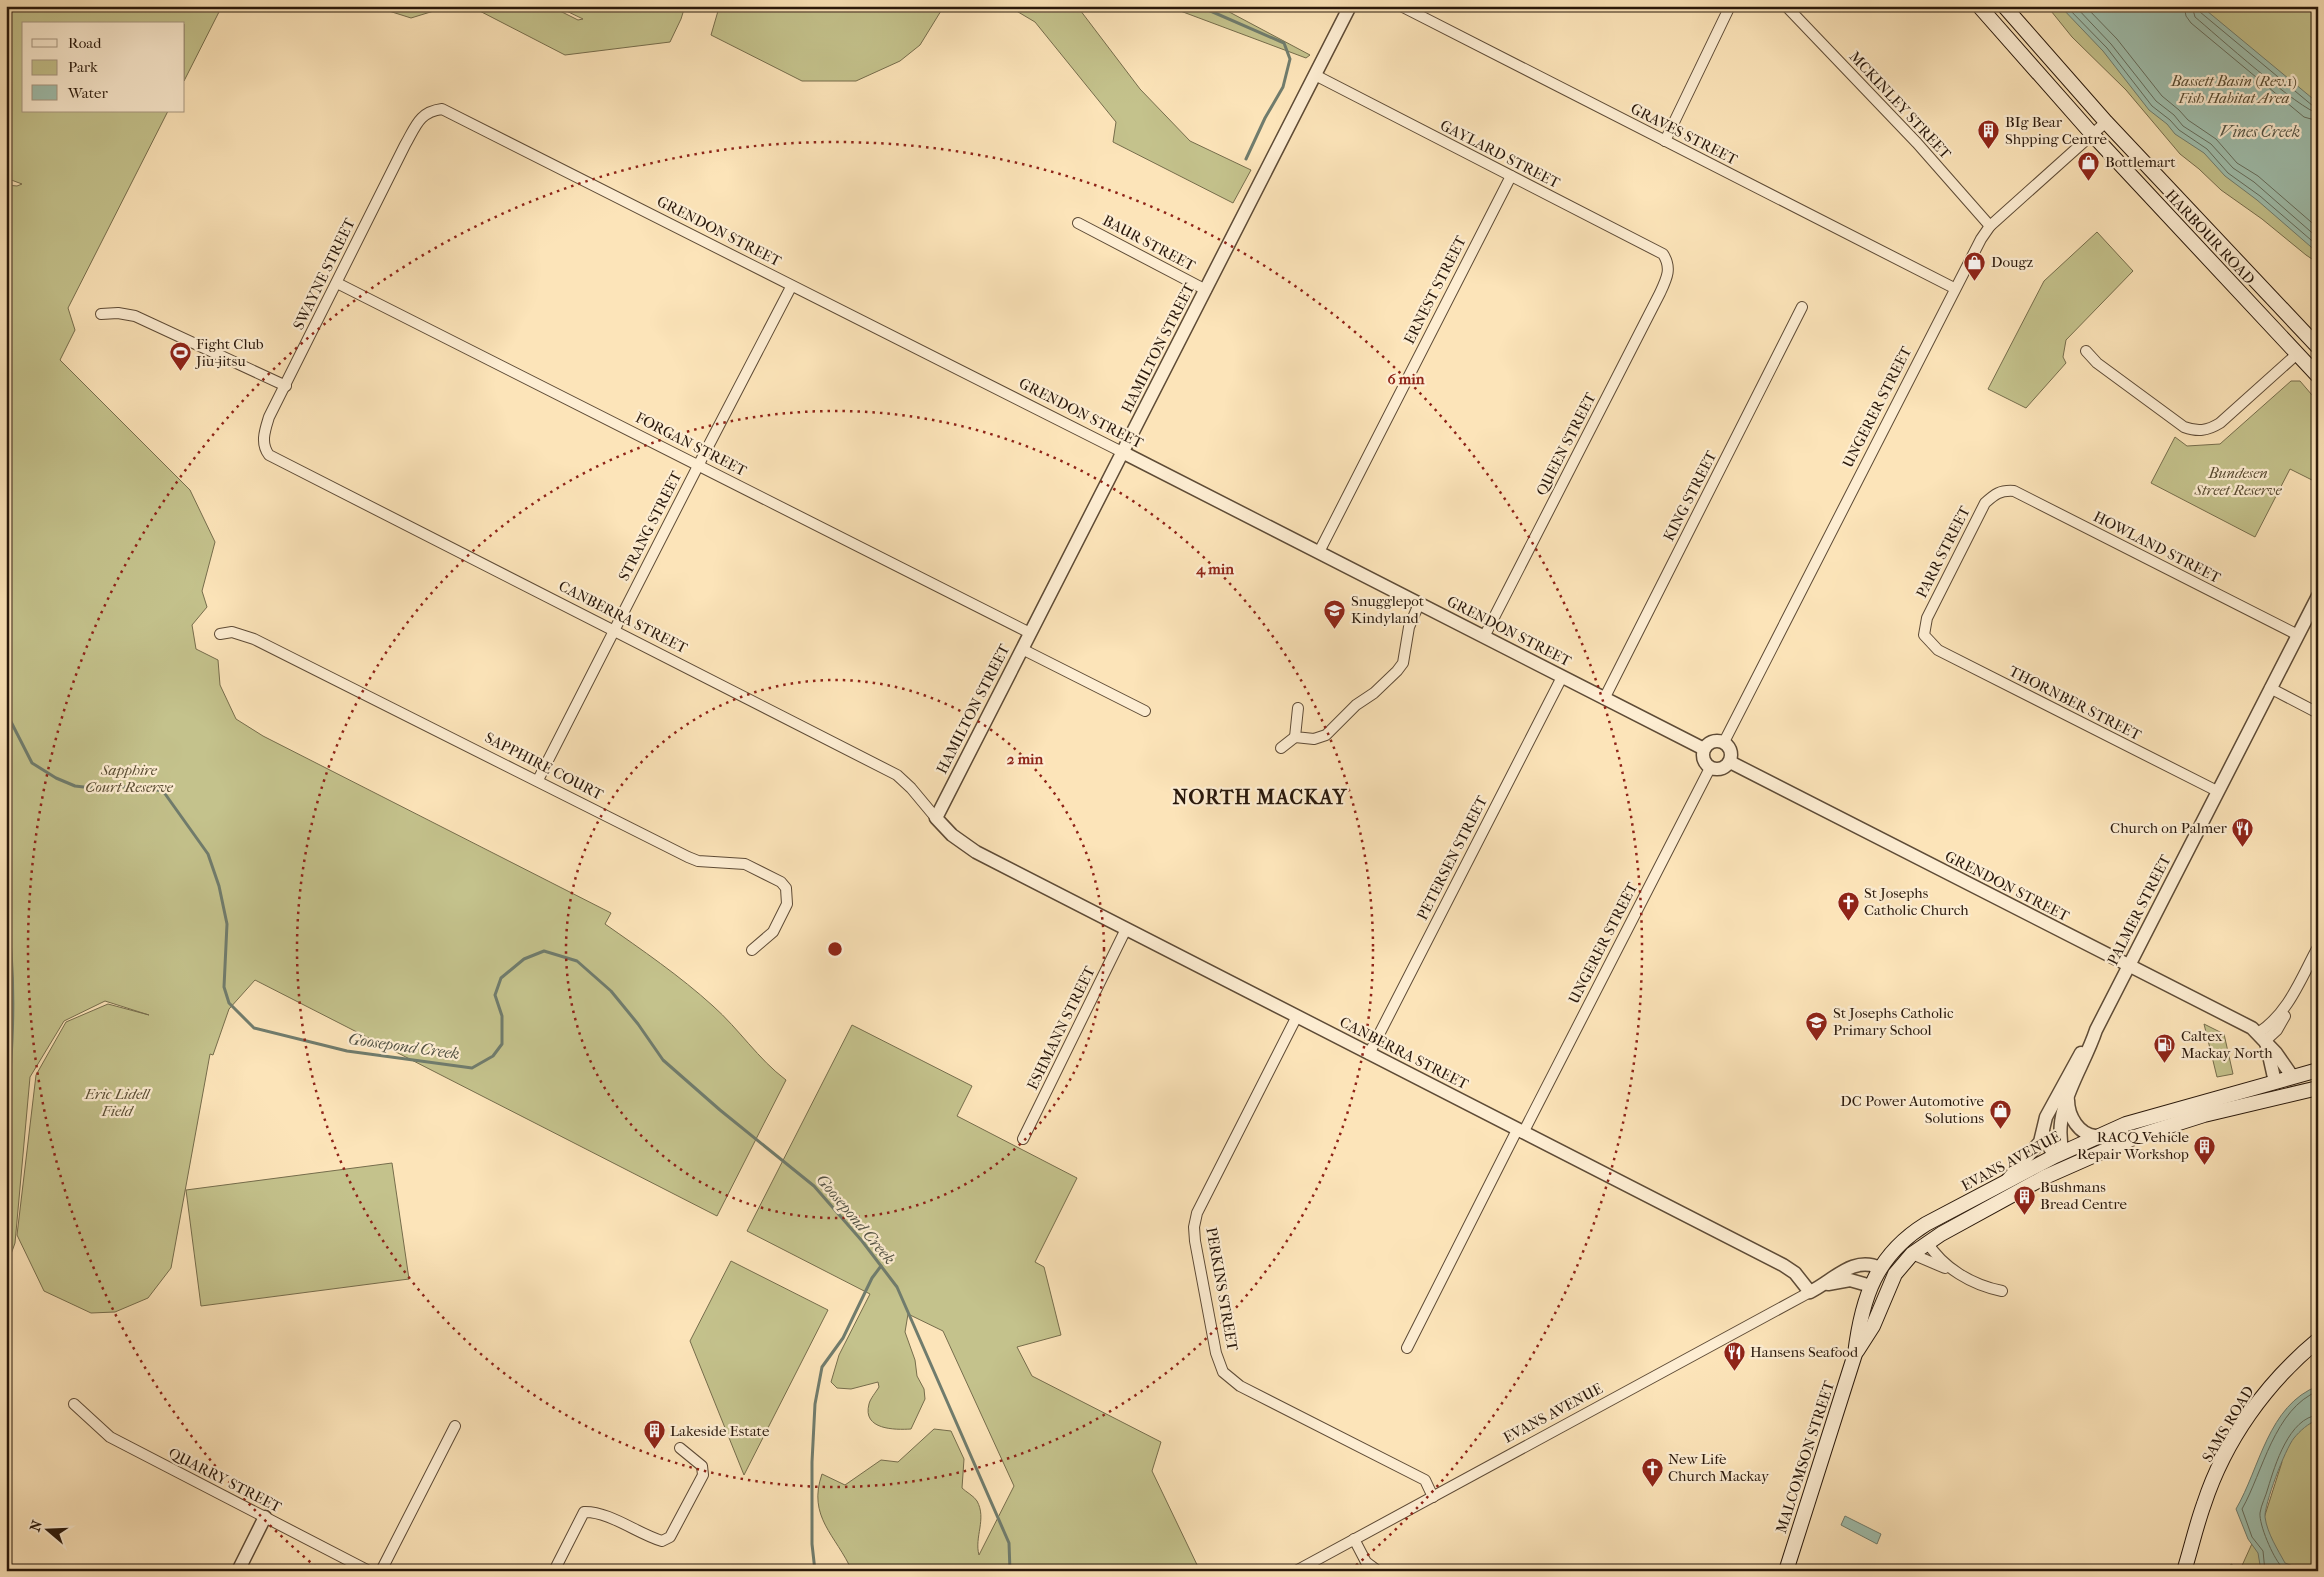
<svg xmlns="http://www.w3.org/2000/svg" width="2324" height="1577" font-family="'IM FELL French Canon',serif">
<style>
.green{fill:#c4c28c;stroke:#766d4c}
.water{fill:#9fbfae;stroke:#707c6d}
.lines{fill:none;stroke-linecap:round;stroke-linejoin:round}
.shore{stroke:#646c5c;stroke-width:1}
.stream{stroke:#707c6d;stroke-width:3}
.minor-casing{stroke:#5e4b36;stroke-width:12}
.tertiary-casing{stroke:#5e4b36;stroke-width:15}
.secondary-casing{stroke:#29180b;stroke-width:16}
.minor{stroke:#fdedd2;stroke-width:10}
.tertiary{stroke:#fdedd2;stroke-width:12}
.secondary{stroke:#fdedd2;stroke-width:14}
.ring{fill:none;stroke:#8f2418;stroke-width:2.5;stroke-dasharray:2.5 5}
.labels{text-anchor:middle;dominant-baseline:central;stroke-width:4.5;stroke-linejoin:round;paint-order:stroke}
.park-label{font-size:15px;font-style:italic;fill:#584b32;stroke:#fdedd2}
.street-label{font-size:15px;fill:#29180b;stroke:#fdedd2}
.poi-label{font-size:15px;fill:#29180b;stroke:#fdedd2;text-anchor:start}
.water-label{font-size:16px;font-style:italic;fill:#525244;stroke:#fdedd2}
.district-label{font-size:20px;font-weight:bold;letter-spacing:1px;fill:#29180b;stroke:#fdedd2}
.centre{fill:#8f2418;stroke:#fdedd2;stroke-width:2.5}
.ring-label{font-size:15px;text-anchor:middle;font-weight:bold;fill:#8f2418;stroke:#fdedd2;stroke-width:4.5;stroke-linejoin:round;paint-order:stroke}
</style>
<rect width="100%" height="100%" fill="#fce4b9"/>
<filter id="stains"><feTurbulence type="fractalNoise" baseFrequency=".004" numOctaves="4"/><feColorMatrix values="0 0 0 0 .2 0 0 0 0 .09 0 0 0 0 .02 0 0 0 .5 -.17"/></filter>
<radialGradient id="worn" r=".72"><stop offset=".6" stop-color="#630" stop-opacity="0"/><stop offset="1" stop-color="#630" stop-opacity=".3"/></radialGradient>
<g class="green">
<path d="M 6,6 L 222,6 L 184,81 L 184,24 L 24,24 L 24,111 L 168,111 L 68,308 L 75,330 L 60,360 L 190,490 L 215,542 L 202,591 L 207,607 L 192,625 L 196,649 L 218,660 L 220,685 L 236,719 L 263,736 L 611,913 L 605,924 C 642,950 680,976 713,1006 C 739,1029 758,1059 786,1080 L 717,1216 L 255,980 L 229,1009 L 213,1055 L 210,1054 L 171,1268 L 148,1298 L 115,1312 L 91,1313 L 44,1291 L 17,1235 L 36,1075 L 66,1022 L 108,1004 L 149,1015 L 105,1001 L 64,1021 L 30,1077 L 15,1243 L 6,1268 L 6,185 L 17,186 L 22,184 L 6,178 Z"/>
<polygon points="373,6 450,6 411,18"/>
<polygon points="470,6 550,6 578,20 583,19 556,6 685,6 681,19 670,42 565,55"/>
<polygon points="694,6 944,6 920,45 900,61 856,81 802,81 711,35 718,11"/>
<polygon points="1008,6 1077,6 1140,89 1190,141 1251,170 1233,203 1113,142 1116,122 1035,22"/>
<polygon points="1167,6 1218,6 1310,55 1306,58"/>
<polygon points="2047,6 2318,6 2318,263 2306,255 2262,219 2221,190 2199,169 2180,154 2126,90 2072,37"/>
<polygon points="2097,232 2133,271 2066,340 2063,357 2066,363 2026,408 1988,389 2044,281"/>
<polygon points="2291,381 2300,381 2318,402 2318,483 2290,469 2255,537 2151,483 2175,437 2187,446 2220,444"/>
<polygon points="2204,1024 2224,1034 2233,1074 2217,1077"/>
<path d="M 852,1025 L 972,1086 L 957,1116 L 1077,1178 L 1035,1262 L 1044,1267 L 1061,1335 L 1017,1347 L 1032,1376 L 1161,1442 L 1152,1471 L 1200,1571 L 852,1571 C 836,1535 807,1517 822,1474 L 845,1485 L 881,1460 L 898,1462 L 934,1429 L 951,1431 L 964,1459 L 962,1488 C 966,1492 974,1496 977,1501 C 987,1519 974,1537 979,1555 L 1014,1486 L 943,1331 L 908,1314 L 905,1332 L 915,1360 L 917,1376 L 924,1389 L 925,1399 L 911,1429 C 895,1430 862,1430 869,1404 C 870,1399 876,1392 879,1387 L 878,1382 L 851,1389 L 837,1388 L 831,1382 L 839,1355 L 870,1294 L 747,1231 Z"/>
<polygon points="392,1163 409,1279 201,1306 186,1190"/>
<polygon points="731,1261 828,1310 744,1475 690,1341"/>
<polygon points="2318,1390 2318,1571 2229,1571 2231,1564 2240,1570 2265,1515 2282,1462 2275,1452"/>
</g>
<g class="water">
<polygon points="2060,6 2201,6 2318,103 2318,253 2257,200 2225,176 2204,153 2175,134 2167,124 2149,110 2103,51"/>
<path d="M 2318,1386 L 2318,1420 C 2308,1423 2300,1431 2294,1438 C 2285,1449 2264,1505 2265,1517 C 2267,1533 2278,1550 2285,1563 L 2306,1571 L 2261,1571 L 2258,1553 L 2248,1539 L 2236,1509 C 2260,1468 2268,1405 2318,1386 Z"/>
<polygon points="1845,1516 1881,1534 1877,1544 1841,1525"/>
</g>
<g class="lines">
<g class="shore">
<polyline points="2066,6 2107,48 2152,106 2170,120 2179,130 2207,149 2228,173 2260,196 2318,246"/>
<polyline points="2075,6 2111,44 2156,101 2174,115 2183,126 2211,144 2233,168 2254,182 2318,238"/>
<polyline points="2085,6 2117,39 2162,96 2179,110 2188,120 2216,139 2237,163 2258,176 2318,228"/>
<polyline points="2184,6 2186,16 2191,23 2304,117 2318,121"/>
<path d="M 2192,6 L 2195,17 C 2213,32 2302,112 2318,113"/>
<polyline points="2198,6 2200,12 2313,106 2318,107"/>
<path d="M 2265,1571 L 2263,1551 L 2252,1537 L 2242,1509 C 2263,1472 2274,1409 2318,1391"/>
<path d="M 2292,1571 C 2288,1569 2284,1569 2281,1566 C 2273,1557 2259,1525 2260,1513 C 2261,1505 2266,1496 2268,1488 C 2275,1465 2289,1418 2318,1415"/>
</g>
<g class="stream">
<polyline points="1199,6 1284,43 1290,59 1283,87 1265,118 1246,159"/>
<polyline points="6,712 32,763 56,778 75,786 101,789 133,786 163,791 208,854 219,886 227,924 224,987 229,1003 254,1028 347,1051 472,1068 493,1056 502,1044 502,1016 495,995 501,978 524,959 544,951 577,961 611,991 638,1024 663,1060 720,1110 814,1186 862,1241 897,1287 1009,1543 1010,1571"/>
<path d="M 6,909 C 17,978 13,1050 6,1120"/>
<polyline points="815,1571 812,1544 812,1462 815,1404 822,1367 843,1338 872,1278 881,1266"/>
</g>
<defs>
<g id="minor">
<polyline points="1401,6 1954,288"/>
<polyline points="1786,6 1917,143 1990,226"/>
<path d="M 1315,75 L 1663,254 C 1672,268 1667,278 1660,293 L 1484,637"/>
<polyline points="1665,141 1730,6"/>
<polyline points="1078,223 1206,290"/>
<polyline points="337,283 1030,633"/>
<polyline points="101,314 118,313 135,316 286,386"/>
<path d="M 2086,351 L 2097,363 L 2184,427 C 2198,432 2207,431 2220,423 L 2297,354"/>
<polyline points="1319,552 1511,176"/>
<polyline points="220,634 232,632 254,639 688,857 698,861 745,864 781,882 786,888 787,904 773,932 752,950"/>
<polyline points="1022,649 1145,711"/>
<polyline points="2270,688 2318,713"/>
<polyline points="1604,699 1802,307"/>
<polyline points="1298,708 1295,737 1314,739 1326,735 1356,705 1374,693 1397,671 1403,663 1409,627 1419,604"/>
<polyline points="1724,742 1981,239 1990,226 2106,122"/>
<polyline points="1281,748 1295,737"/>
<polyline points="538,780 699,464 791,287"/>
<path d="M 2217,791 L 1938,650 L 1924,635 L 1927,618 L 1985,503 C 1995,494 2000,490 2014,491 L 2298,635"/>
<path d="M 936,818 L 911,788 L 897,775 L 269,455 C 260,443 265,430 269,417 L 405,145 C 416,126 419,112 442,109 L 1122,452"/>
<polyline points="1297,1016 1197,1213 1194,1227 1195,1241 1216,1353 1223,1372 1240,1386 1425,1480 1433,1497"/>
<path d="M 2258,1033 C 2289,1013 2301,978 2318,947"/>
<polyline points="2265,1041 2277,1030 2285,1016"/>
<polyline points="1369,1054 1562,677"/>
<polyline points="1523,1133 1710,768"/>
<polyline points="1023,1139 1126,929"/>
<path d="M 1927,1242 C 1943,1268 1972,1285 2002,1291"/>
<polyline points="1912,1254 1945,1268"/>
<polyline points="1407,1348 1517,1130"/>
<polyline points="74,1404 110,1437 369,1571"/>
<polyline points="1354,1539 1366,1562 1378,1571"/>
<polyline points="381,1571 455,1426"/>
<path d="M 554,1571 L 584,1512 C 609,1511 638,1534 662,1541 L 670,1537 L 703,1475 L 702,1466 L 680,1448"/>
<polyline points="1296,1571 1810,1292"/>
</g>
<g id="tertiary">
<path d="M 1350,6 L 936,818 L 952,835 L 976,852 L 1783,1265 L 1795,1273 L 1810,1292 C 1833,1281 1853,1255 1880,1268"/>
<polyline points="1122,452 1704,749"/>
<circle cx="1717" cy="755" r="14"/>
<polyline points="1730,762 2252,1028 2276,1053 2292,1076"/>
<polyline points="2266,1042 2275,1082"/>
<path d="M 2068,1100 C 2068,1116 2079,1135 2096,1136"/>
<polyline points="2043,1132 2046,1142 2055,1156"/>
<path d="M 2063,1152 C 2051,1109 2083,1070 2096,1030 L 2318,596"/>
<polyline points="2008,1179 2040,1142 2046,1117 2081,1053"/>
<polyline points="1828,1284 1850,1280 1871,1286"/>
<polyline points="238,1571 265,1517"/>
</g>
<g id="secondary">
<polyline points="1979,6 2092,134 2318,376"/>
<polyline points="2004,6 2106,122 2318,347"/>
<polyline points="1857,1351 1873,1326 1895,1274 1912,1254 1941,1234 2045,1177 2138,1136 2204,1115 2318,1088"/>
<path d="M 1786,1571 L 1855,1354 C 1862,1297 1876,1255 1926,1224 L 2055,1156 L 2126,1124 L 2318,1070"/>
<path d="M 2184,1571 C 2191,1549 2196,1526 2204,1504 C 2225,1440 2266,1383 2318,1340"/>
</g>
</defs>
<use href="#minor" class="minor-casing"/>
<use href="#tertiary" class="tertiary-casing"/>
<use href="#secondary" class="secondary-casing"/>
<use href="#minor" class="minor"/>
<use href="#tertiary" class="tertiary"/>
<use href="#secondary" class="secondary"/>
</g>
<g class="ring">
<circle cx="835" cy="949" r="269"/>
<circle cx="835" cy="949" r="538"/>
<path d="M316 1567A807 807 0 1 1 1354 1567"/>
</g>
<defs>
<symbol id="building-pin" viewBox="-11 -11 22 30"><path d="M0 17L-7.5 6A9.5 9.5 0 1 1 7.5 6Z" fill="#8f2418" stroke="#fdedd2"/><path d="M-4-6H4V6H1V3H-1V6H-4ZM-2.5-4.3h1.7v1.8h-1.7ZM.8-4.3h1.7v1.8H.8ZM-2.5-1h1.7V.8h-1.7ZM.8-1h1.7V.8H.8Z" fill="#fff"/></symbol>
<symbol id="shop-pin" viewBox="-11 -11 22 30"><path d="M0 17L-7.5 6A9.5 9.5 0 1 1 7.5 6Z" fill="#8f2418" stroke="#fdedd2"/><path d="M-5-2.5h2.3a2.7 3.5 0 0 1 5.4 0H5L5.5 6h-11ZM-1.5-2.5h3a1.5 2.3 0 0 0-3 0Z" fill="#fff"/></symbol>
<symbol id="stadium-pin" viewBox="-11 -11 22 30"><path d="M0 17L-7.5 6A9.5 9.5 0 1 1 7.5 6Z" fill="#8f2418" stroke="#fdedd2"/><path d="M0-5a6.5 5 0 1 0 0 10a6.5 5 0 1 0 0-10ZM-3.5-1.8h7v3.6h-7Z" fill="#fff"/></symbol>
<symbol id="school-pin" viewBox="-11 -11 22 30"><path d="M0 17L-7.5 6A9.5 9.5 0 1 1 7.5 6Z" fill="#8f2418" stroke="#fdedd2"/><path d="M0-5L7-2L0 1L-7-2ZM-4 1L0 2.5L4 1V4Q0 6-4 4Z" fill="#fff"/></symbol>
<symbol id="restaurant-pin" viewBox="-11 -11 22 30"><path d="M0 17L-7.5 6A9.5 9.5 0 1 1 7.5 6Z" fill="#8f2418" stroke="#fdedd2"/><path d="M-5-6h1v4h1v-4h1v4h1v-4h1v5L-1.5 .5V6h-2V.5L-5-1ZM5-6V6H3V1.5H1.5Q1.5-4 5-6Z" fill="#fff"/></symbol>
<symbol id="church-pin" viewBox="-11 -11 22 30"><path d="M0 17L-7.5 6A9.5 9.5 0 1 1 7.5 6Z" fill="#8f2418" stroke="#fdedd2"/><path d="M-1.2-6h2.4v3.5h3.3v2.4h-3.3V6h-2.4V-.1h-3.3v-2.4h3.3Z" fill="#fff"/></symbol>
<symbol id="fuel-pin" viewBox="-11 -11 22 30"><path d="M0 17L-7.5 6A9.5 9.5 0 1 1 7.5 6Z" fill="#8f2418" stroke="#fdedd2"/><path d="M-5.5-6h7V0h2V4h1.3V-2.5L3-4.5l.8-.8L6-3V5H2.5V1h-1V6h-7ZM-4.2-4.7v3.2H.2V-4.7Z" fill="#fff"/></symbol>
</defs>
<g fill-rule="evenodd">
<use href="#building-pin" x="1976" y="118" width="25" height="34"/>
<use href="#shop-pin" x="2076" y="150" width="25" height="34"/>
<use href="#shop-pin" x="1962" y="250" width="25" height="34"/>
<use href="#stadium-pin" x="168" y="340" width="25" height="34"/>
<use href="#school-pin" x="1322" y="598" width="25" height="34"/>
<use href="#restaurant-pin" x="2230" y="816" width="25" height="34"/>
<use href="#church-pin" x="1836" y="890" width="25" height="34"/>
<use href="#school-pin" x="1804" y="1010" width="25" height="34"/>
<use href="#fuel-pin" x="2152" y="1032" width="25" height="34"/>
<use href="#shop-pin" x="1988" y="1098" width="25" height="34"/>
<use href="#building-pin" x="2192" y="1134" width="25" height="34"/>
<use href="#building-pin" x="2012" y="1184" width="25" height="34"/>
<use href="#restaurant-pin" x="1722" y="1340" width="25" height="34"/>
<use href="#building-pin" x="642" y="1418" width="25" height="34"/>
<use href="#church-pin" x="1640" y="1456" width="25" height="34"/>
</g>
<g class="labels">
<g class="park-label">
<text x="2234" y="81">Bassett Basin (Rev.1)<tspan x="2234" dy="17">Fish Habitat Area</tspan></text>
<text x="2238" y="473">Bundesen<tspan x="2238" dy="17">Street Reserve</tspan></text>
<text x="129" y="770">Sapphire<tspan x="129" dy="17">Court Reserve</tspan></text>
<text x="117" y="1094">Eric Lidell<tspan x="117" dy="17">Field</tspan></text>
</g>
<g class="street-label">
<text transform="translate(1900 105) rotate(47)">MCKINLEY STREET</text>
<text transform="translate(1684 134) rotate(27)">GRAVES STREET</text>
<text transform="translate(1500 154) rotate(27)">GAYLARD STREET</text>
<text transform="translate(719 231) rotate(27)">GRENDON STREET</text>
<text transform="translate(2210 237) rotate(47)">HARBOUR ROAD</text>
<text transform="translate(1149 243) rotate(28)">BAUR STREET</text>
<text transform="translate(324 274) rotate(-64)">SWAYNE STREET</text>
<text transform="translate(1435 290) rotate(-63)">ERNEST STREET</text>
<text transform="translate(1158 348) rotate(-63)">HAMILTON STREET</text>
<text transform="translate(1877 407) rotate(-63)">UNGERER STREET</text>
<text transform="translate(1081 413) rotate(27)">GRENDON STREET</text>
<text transform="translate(691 444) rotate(27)">FORGAN STREET</text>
<text transform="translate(1566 444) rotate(-63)">QUEEN STREET</text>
<text transform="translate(1690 496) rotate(-63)">KING STREET</text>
<text transform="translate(650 526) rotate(-63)">STRANG STREET</text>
<text transform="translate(2157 547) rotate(27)">HOWLAND STREET</text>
<text transform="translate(1943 552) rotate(-63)">PARR STREET</text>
<text transform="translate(623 617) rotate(27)">CANBERRA STREET</text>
<text transform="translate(1509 631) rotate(27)">GRENDON STREET</text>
<text transform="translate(2075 703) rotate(27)">THORNBER STREET</text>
<text transform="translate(973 709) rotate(-63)">HAMILTON STREET</text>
<text transform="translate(544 766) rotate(27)">SAPPHIRE COURT</text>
<text transform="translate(1452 858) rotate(-63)">PETERSEN STREET</text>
<text transform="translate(2007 886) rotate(27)">GRENDON STREET</text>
<text transform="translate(2139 910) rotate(-63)">PALMER STREET</text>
<text transform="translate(1603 943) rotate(-63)">UNGERER STREET</text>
<text transform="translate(1061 1028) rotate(-64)">ESHMANN STREET</text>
<text transform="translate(1404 1053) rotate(27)">CANBERRA STREET</text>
<text transform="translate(2011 1161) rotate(-28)">EVANS AVENUE</text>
<text transform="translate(1222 1289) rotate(80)">PERKINS STREET</text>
<text transform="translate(1553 1413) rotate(-28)">EVANS AVENUE</text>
<text transform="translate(2228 1424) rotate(-59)">SAMS ROAD</text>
<text transform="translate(1805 1457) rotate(-72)">MALCOMSON STREET</text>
<text transform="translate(225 1480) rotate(27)">QUARRY STREET</text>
</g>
<g class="poi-label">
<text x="2005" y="122">BIg Bear<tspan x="2005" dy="17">Shpping Centre</tspan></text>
<text x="2105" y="162">Bottlemart</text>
<text x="1991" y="262">Dougz</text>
<text x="196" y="344">Fight Club<tspan x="196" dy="17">Jiu-jitsu</tspan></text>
<text x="1351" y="601">Snugglepot<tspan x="1351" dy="17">Kindyland</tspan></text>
<text x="2227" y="828" text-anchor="end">Church on Palmer</text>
<text x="1864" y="893">St Josephs<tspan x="1864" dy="17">Catholic Church</tspan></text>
<text x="1833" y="1013">St Josephs Catholic<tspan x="1833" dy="17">Primary School</tspan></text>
<text x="2181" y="1036">Caltex<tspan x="2181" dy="17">Mackay North</tspan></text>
<text x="1984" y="1101" text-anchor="end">DC Power Automotive<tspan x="1984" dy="17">Solutions</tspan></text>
<text x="2189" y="1137" text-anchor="end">RACQ Vehicle<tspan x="2189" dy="17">Repair Workshop</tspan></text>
<text x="2040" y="1187">Bushmans<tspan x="2040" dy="17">Bread Centre</tspan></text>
<text x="1750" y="1352">Hansens Seafood</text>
<text x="670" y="1431">Lakeside Estate</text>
<text x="1668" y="1459">New Life<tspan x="1668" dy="17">Church Mackay</tspan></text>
</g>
<g class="water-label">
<text x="2260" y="131">Vines Creek</text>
<text transform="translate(404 1046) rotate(8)">Goosepond Creek</text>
<text transform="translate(856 1219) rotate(50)">Goosepond Creek</text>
</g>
<g class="district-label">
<text x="1260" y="797">NORTH MACKAY</text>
</g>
</g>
<circle cx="835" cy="949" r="8" class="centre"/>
<g class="ring-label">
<text x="1406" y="384">6 min</text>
<text x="1215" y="574">4 min</text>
<text x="1025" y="764">2 min</text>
</g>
<rect width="2324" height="1577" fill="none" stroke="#fce4b9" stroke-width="25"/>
<rect x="8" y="8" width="2309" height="1562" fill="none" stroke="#29180b" stroke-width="2.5"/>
<rect x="12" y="12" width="2299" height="1552" fill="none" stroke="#29180b"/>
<rect x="22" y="22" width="162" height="90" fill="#fdedd2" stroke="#a89882"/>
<rect x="32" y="39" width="25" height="8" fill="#fdedd2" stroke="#a89882"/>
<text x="68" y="48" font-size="15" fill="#29180b">Road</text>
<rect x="32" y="60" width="25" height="15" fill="#c4c28c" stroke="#a89882"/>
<text x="68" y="72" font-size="15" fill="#29180b">Park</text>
<rect x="32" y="85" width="25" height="15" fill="#9fbfae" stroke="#a89882"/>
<text x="68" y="98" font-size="15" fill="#29180b">Water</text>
<g transform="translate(48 1530) rotate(289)" stroke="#fdedd2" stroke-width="4" paint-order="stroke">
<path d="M0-4L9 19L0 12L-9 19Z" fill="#29180b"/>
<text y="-8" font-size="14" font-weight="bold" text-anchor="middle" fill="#29180b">N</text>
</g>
<rect width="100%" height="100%" filter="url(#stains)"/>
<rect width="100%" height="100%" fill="url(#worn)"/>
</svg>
